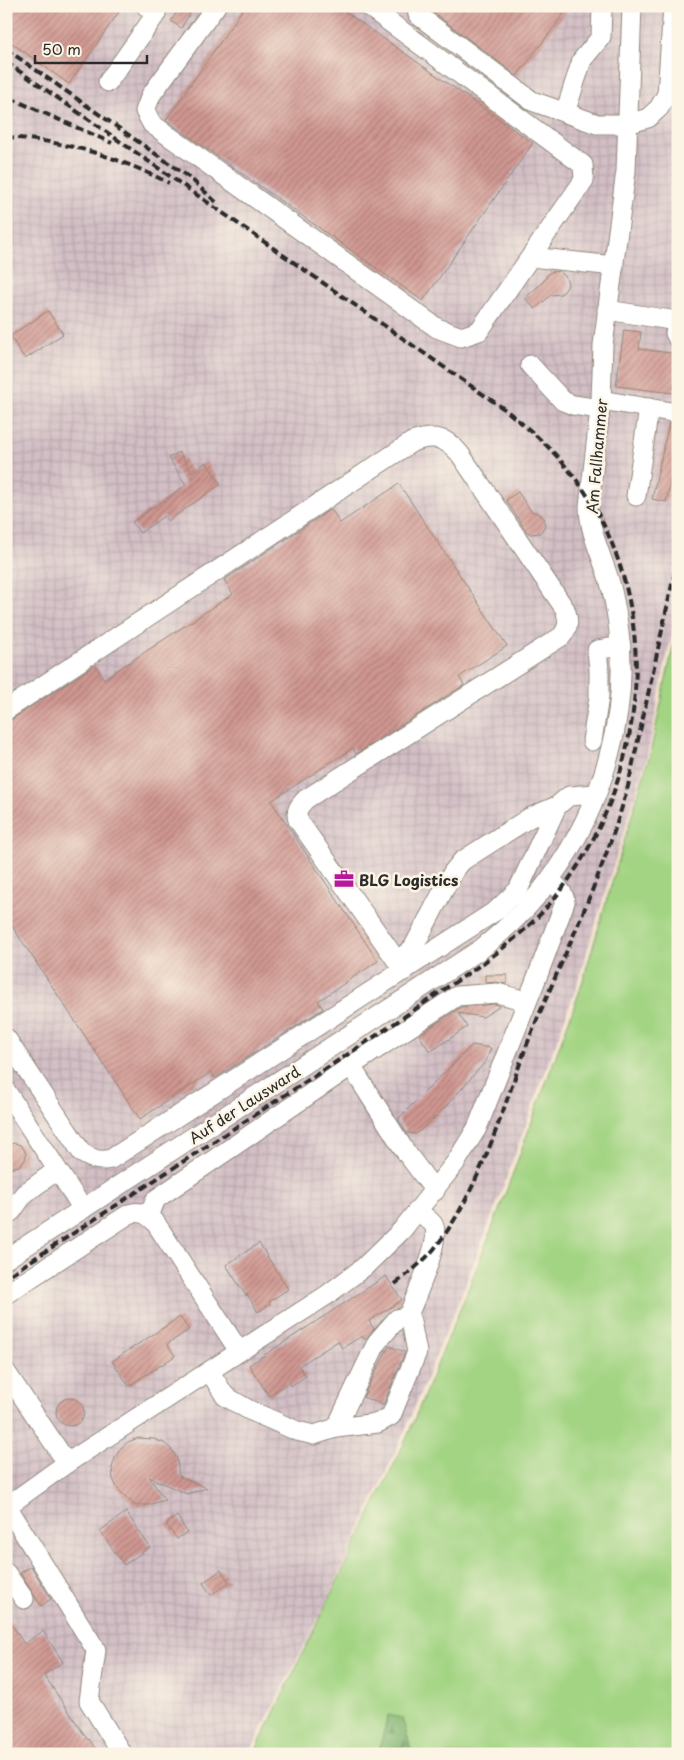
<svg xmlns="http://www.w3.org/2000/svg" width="684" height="1760" font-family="'Playpen Sans',sans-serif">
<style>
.industrial{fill:url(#industrial-grid)}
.green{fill:#a3d483;stroke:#678057}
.forest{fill:url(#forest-firs);stroke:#56704e}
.building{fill:url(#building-hatch)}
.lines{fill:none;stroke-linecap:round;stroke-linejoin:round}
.minor-casing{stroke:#90897c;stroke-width:21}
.minor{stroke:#fff;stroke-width:19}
.rail{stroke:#2b2b2b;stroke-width:4;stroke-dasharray:8 4;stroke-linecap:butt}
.labels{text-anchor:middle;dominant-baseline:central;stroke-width:5;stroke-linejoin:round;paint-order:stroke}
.street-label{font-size:15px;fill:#2b2b2b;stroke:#fcf5e5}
.poi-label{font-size:15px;font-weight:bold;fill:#2b2b2b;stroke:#fcf5e5;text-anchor:start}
</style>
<defs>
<pattern id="industrial-grid" width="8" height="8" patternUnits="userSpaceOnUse" patternTransform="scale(1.25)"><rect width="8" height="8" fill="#d2bec5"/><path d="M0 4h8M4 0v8" fill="none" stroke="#b4a3a9"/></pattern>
<pattern id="forest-firs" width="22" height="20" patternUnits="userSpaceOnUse" patternTransform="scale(1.25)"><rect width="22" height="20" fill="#82b671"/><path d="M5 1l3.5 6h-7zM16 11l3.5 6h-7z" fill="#6b945d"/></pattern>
<pattern id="building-hatch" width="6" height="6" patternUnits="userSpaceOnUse" patternTransform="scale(1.25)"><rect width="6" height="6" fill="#d09791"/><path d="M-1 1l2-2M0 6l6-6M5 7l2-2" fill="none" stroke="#a97b77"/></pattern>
</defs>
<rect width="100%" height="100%" fill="#fcf5e5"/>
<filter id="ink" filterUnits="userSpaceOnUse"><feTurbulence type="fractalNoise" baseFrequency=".02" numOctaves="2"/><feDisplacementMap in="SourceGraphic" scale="10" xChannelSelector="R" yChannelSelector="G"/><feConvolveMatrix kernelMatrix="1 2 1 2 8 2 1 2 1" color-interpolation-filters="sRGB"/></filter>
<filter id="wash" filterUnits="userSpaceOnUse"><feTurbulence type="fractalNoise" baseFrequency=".0096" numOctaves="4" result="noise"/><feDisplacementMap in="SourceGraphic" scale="20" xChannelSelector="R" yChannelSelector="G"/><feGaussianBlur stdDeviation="1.12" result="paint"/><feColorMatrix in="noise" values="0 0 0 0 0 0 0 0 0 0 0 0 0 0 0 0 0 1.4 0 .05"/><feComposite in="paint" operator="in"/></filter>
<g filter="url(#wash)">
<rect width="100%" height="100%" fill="#f5e7cd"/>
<polygon class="industrial" points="6,6 678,6 678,611 666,660 648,753 576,988 499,1198 461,1296 403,1435 326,1603 249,1754 6,1754"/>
<polygon class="green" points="678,623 678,1754 412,1754 408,1737 389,1715 378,1754 254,1754 407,1437 465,1297 503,1200 580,990 650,754"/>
<polygon class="forest" points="388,1715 402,1718 412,1754 378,1754"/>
<g id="blocks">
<g class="building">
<polygon points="6,6 123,6 69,84 6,39"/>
<polygon points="181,6 195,6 181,28 171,21"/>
<polygon points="245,6 337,6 533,143 423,301 166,120"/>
<polygon points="428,6 570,6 517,76 429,9"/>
<polygon points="559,271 566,277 568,284 566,289 561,294 551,295 535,309 525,298 543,282 548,274 551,272"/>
<polygon points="48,311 63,334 25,359 10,336"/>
<polygon points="624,330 641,332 639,349 678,354 673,393 616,386"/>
<polygon points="669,423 678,424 678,447 666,502 652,499"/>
<polygon points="179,452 192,472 206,462 221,484 168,521 164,516 140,533 132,522 186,485 169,458"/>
<polygon points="399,484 507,646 459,677 464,685 356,754 353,748 271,801 378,961 318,1001 323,1009 215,1078 211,1072 140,1119 6,917 6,721 12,719 95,665 104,679 233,594 224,580 331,509 340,523"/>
<polygon points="518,492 531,511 540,514 544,518 545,526 540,533 531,534 526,531 506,500"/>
<polygon points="485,975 507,975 507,984 496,982 485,983"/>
<polygon points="495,1004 500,1006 483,1017 458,1013 467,1027 430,1052 419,1035 461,1007"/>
<polygon points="472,1045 491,1048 486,1061 448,1104 429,1123 416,1134 407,1133 399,1121 399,1118"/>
<polygon points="15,1143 20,1145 24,1149 26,1154 25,1160 19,1166 6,1170 6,1145"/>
<polygon points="259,1243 288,1289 269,1302 270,1304 258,1312 247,1294 246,1296 226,1265"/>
<polygon points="386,1276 402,1300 369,1321 374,1329 365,1340 362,1336 342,1348 338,1341 299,1366 306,1376 291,1386 289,1382 269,1396 249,1365"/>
<polygon points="180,1317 189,1330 167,1344 175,1356 129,1386 112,1361"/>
<polygon points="389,1346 405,1352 383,1405 363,1397"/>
<circle cx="70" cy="1412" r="14"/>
<polygon points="138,1438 154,1439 164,1443 172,1450 177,1459 179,1476 207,1488 187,1494 149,1477 165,1500 148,1505 134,1505 117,1488 113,1479 112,1468 115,1458 120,1449 128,1442"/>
<polygon points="126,1512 150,1547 124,1565 100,1531"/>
<polygon points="177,1516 187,1532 177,1539 166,1524"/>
<polygon points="31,1566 51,1599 41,1606 20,1573"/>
<polygon points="221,1570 229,1582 211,1595 203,1583"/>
<polygon points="6,1615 24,1644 43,1631 63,1662 44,1675 88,1740 89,1739 99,1754 6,1754"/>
</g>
</g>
</g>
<g filter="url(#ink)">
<use href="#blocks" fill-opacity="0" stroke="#90897c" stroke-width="1"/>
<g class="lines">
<defs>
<g id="minor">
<polyline points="216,6 151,95 145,111 152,124 437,328 461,337 479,331 584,180 583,165 368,6"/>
<polyline points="417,6 418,15 532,101 597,124 628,124 648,118 659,108 667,94 673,6"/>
<polyline points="108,82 156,14 146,6"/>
<polyline points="565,113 582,60 601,37 602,6"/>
<polyline points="531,257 614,266"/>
<polyline points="607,310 677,321 675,333 678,339"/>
<polyline points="530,365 563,401 573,405 600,409"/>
<polyline points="601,400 677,413 678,409"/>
<polyline points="636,496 649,408"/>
<path d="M 6,710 L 412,442 C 433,435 445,436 460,454 L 565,609 C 569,620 569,627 562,636 L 306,799 C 299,806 295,811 298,820 L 404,971"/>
<polyline points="592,741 599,697 599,670 597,650 621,646"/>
<polyline points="397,961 413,948 453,872 462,861 529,818 557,806 569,796 596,794"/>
<path d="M 6,1038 L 82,1153 C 92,1159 99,1162 111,1159 L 497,910 L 518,890 L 557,806"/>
<polyline points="351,1066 405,1151 435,1191"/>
<polyline points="6,1091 83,1209"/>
<polyline points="6,1215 12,1211 24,1194 57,1170"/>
<polyline points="149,1216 156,1199 351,1066 457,996 497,993 526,1001"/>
<path d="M 6,1259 L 481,949 C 506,929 531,906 550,879 C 602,808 631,712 618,624 C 616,610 614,597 610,583 C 603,558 589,533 589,506 L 601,400 L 603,345 L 626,171 L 632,6"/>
<path d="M 6,1294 L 129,1214 C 140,1210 147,1214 155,1222 L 239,1351"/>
<path d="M 408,1316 C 414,1300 443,1238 433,1224 C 429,1219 422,1215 418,1211"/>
<polyline points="6,1372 67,1463"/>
<polyline points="210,1372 225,1396 249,1410 297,1431 314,1435 336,1428 378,1423 391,1416 417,1352 411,1321 408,1316"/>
<polyline points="336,1428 377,1342 397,1319 408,1316"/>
<polyline points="7,1506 96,1650 89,1701 122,1754"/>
<path d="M 6,1507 L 67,1463 L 327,1295 L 364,1267 L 402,1230 L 456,1162 L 477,1128 L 539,972 L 565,902 C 564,892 557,886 550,880"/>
<polyline points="6,1573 24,1599"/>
</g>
</defs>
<use href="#minor" class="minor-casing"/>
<use href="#minor" class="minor"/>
<g class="rail">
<polyline points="6,49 190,178 216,202"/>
<path d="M 6,62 L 507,411 C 526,427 545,442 561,461 C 606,511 630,577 635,644 C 641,730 613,822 561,890 C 528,933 485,963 440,992 C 407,1015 373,1038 339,1060 C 228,1132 117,1205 6,1277"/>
<polyline points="10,98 112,143"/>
<path d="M 6,137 C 66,141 116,156 169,183"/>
<path d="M 395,1284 C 409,1273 423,1262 434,1249 C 485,1185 505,1096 536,1022 C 569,944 606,867 628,786 L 678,557"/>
</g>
</g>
</g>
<defs>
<symbol id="office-bare" viewBox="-9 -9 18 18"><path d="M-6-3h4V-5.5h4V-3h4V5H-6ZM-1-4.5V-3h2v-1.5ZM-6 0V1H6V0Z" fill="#b5179e" stroke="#fcf5e5" stroke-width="2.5" paint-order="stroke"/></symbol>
</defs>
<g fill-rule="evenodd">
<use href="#office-bare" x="330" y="865" width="28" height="28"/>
</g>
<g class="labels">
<g class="street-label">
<text transform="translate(596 456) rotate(-85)">Am Fallhammer</text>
<text transform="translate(244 1104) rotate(-33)">Auf der Lausward</text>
</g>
<g class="poi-label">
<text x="359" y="879">BLG Logistics</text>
</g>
</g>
<rect width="684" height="1760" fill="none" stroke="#fcf5e5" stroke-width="25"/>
<path d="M35 55v8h112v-8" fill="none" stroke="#2b2b2b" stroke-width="2.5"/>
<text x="42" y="55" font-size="15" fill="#2b2b2b" stroke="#fcf5e5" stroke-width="4" paint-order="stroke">50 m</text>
</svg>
